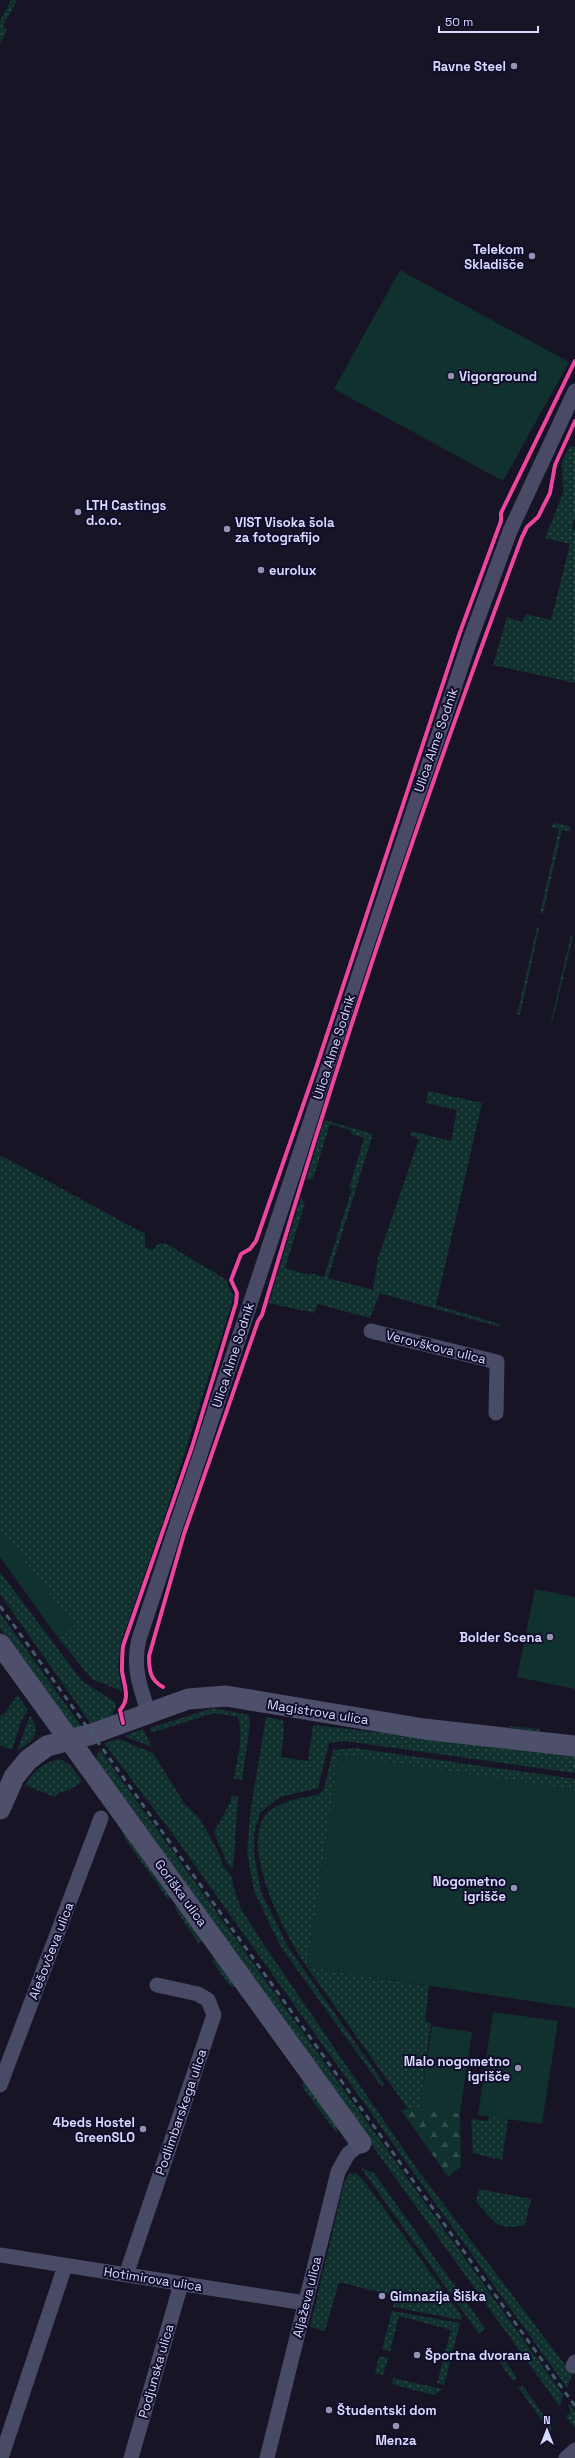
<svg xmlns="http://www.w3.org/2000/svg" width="575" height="2458" font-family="'Space Grotesk',sans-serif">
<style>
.grass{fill:url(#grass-dots)}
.forest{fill:url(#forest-firs)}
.garden{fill:#11312f}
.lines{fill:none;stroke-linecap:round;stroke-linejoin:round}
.street{stroke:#494a66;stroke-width:15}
.secondary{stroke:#4d4f6b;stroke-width:21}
.rail{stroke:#425b6d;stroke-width:3;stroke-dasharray:6 5;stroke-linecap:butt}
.cycleway-casing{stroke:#100e2b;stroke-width:6}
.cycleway{stroke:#ed469a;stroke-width:4}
.poi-dot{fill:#9593b3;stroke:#100e2b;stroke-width:1.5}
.labels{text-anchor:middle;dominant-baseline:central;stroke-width:4;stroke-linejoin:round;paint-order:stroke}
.poi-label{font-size:13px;font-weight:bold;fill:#d9d8ff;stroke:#100e2b;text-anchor:start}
.street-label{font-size:13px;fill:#d9d8ff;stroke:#100e2b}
</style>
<defs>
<pattern id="grass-dots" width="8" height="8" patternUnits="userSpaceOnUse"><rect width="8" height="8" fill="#11312f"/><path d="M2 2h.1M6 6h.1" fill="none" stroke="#334e4e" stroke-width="1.8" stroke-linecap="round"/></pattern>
<pattern id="forest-firs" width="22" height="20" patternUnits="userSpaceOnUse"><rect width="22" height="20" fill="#11312f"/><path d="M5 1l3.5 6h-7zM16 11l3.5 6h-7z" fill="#334e4e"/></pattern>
</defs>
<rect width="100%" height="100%" fill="#161425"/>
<g class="grass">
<polygon points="11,0 17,0 3,26 7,31 0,44 0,21"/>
<polygon points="570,446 575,447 575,515 572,529 575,530 575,683 493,665 507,617 521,622 527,614 551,620 570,544 545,538 563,493 562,462"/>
<polygon points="555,823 569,826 571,831 562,830 543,913 540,913 559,829 550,827"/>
<polygon points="537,928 539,928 520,1015 517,1014"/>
<polygon points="571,935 573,936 552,1023 551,1022"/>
<polygon points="428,1091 482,1103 436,1305 500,1324 500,1327 380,1293 370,1318 318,1304 314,1313 268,1303 301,1198 305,1203 285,1268 309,1275 310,1273 324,1277 352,1189 349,1188 364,1138 352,1134 350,1130 330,1124 313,1179 306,1180 324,1120 373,1134 328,1278 373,1290 378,1258 419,1139 410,1135 411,1131 451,1141 457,1110 426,1103"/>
<polygon points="0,1155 145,1234 145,1247 153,1250 158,1244 165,1243 225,1279 234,1297 118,1664 122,1691 92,1679 59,1639 74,1626 0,1529"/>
<polygon points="0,1572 82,1681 115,1702 116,1708 113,1711 113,1716 91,1724 0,1594"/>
<polygon points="0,1613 82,1727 75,1728 69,1725 0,1628"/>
<polygon points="17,1695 28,1710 21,1721 12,1750 0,1745 0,1716 6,1712"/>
<path d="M 213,1708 L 249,1715 L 250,1724 L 242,1780 L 234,1779 C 237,1760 244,1736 238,1717 L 214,1713 L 151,1733 L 150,1728 Z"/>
<path d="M 30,1715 C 42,1735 34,1740 17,1751 Z"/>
<polygon points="266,1717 283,1720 284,1730 281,1757 308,1761 313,1725 575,1755 575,1773 345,1741 329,1743 318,1788 280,1797 260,1813 254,1833 254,1854 261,1892 288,1947 385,2085 381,2086 281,1947 254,1891 247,1852 251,1807"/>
<polygon points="509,1726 540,1729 540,1731 509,1728"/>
<polygon points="143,1729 152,1747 124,1736"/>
<polygon points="119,1739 153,1753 184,1803 200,1819 219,1853 223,1866 232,1877 233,1886 241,1909 264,1945 417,2169 572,2374 567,2388 169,1829 104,1743"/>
<path d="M 354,1748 L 575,1779 L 575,1790 L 339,1755 L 307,1967 L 429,1986 L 425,2021 L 431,2023 L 420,2107 L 408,2109 L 307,1967 C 286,1937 242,1853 264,1817 C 275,1801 303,1798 320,1794 L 324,1789 L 333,1750 Z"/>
<polygon points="100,1750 563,2395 560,2407 95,1760"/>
<path d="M 60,1759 L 70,1765 L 82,1781 C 76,1786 68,1792 60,1792 L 55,1797 L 25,1785 C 33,1771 44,1762 60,1759 Z"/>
<polygon points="231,1795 238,1797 233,1869 227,1863 214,1832 231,1801"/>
<polygon points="115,1819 174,1895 168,1899 129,1845"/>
<polygon points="180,1903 203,1941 198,1943 174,1907"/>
<polygon points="219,1957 235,1987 230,1986 212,1961"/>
<polygon points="307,2080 336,2124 338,2135 303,2088 302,2083"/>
<polygon points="489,2116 508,2119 502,2160 473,2153 471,2119 488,2121"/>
<polygon points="361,2168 374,2173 485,2328 479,2334"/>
<polygon points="356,2173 364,2181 462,2316 461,2320 393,2307 395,2296 339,2282 325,2331 310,2327 344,2183 349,2174"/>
<path d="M 479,2189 L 531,2199 L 525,2225 C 496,2231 494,2222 476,2201 Z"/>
<polygon points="392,2311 460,2323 444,2385 437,2383 451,2330 399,2316 390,2351 382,2349"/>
<polygon points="499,2351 517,2378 513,2381 494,2354"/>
<polygon points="379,2356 388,2358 383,2375 375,2373"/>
<polygon points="393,2378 443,2389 433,2395 392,2384"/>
<polygon points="523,2386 552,2427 550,2432 518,2387"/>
<polygon points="569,2403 575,2411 575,2428 566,2416 571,2411 568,2407"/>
</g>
<polygon class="forest" points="420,2107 460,2113 461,2166 448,2177 401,2110"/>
<g class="garden">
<polygon points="400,270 569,362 503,481 334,389"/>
<polygon points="0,1529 74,1626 59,1639 0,1557"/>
<polygon points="535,1589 575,1597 575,1689 517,1677"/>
<polygon points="339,1755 575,1790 575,2008 307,1967"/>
<polygon points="493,2012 558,2021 542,2124 478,2115"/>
<polygon points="432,2026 472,2032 460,2113 420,2107"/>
</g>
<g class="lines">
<g class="street">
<polyline points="371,1331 497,1362 496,1413"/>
<path d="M 149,1714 C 140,1688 132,1666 139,1639 L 470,640 L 510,531 L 575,391"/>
<polyline points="0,2085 101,1818"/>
<polyline points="0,2255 305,2303"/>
<polyline points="126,2275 214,2015 208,2000 198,1994 157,1985"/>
<polyline points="573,2366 575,2362"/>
<polyline points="1,2458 65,2266"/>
<polyline points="131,2458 181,2284"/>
<polyline points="267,2458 338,2172 348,2154 361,2143"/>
<polyline points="566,2458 575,2450"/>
</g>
<g class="secondary">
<polyline points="0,1644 361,2143"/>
<polyline points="0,1809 14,1777 28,1760 47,1746 92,1734 188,1699 226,1696 424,1729 575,1746"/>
</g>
<polyline class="rail" points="0,1606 575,2406"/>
<defs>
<g id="cycleway">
<path d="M 163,1687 C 150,1680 149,1670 149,1656 L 184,1534 L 258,1321 L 262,1315 C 339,1052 426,793 522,537 L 527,527 L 538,517 L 550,493 L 555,465 L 575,421"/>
<path d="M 123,1723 L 120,1710 C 131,1698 124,1686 122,1671 C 122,1663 122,1654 123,1646 L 192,1447 L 236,1303 L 237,1293 L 231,1280 L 241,1254 L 250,1249 L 256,1241 L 317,1065 L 459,635 L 501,521 L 501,513 L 575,361"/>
</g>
</defs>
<use href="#cycleway" class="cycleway-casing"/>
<use href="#cycleway" class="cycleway"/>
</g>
<g class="poi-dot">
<circle cx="514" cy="66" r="4"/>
<circle cx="532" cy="256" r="4"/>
<circle cx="451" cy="376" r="4"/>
<circle cx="78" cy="512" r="4"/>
<circle cx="227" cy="529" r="4"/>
<circle cx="261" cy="570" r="4"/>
<circle cx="550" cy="1637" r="4"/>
<circle cx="514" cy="1888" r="4"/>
<circle cx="518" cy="2068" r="4"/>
<circle cx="143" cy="2129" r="4"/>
<circle cx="382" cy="2296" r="4"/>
<circle cx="417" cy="2355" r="4"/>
<circle cx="329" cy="2410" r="4"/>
<circle cx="396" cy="2426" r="4"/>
</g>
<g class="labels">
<g class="poi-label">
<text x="506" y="66" text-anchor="end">Ravne Steel</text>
<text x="524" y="249" text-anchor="end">Telekom<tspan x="524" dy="15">Skladišče</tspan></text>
<text x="459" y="376">Vigorground</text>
<text x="86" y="505">LTH Castings<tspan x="86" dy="15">d.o.o.</tspan></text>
<text x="235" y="522">VIST Visoka šola<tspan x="235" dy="15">za fotografijo</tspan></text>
<text x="269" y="570">eurolux</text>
<text x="542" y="1637" text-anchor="end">Bolder Scena</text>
<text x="506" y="1881" text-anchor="end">Nogometno<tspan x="506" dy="15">igrišče</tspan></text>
<text x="510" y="2061" text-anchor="end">Malo nogometno<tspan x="510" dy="15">igrišče</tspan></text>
<text x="135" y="2122" text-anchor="end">4beds Hostel<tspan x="135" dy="15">GreenSLO</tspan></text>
<text x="390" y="2296">Gimnazija Šiška</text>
<text x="425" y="2355">Športna dvorana</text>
<text x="337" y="2410">Študentski dom</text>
<text x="396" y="2440" text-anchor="middle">Menza</text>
</g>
<g class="street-label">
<text transform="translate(436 740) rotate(-71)">Ulica Alme Sodnik</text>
<text transform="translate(334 1047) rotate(-72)">Ulica Alme Sodnik</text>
<text transform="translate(436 1347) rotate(14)">Verovškova ulica</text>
<text transform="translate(233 1355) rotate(-72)">Ulica Alme Sodnik</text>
<text transform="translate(318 1712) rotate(9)">Magistrova ulica</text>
<text transform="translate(181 1893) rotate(54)">Goriška ulica</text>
<text transform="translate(51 1951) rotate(-69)">Alešovčeva ulica</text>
<text transform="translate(181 2112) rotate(-71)">Podlimbarskega ulica</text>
<text transform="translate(153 2279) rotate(9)">Hotimirova ulica</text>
<text transform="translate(307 2297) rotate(-76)">Aljaževa ulica</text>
<text transform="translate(156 2371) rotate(-74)">Podjunska ulica</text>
</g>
</g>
<g transform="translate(547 2430)" stroke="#100e2b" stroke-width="3" paint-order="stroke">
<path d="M0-3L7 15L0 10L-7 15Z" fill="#d9d8ff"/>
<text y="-6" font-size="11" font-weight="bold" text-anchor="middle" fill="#d9d8ff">N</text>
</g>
<path d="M439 26v6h99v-6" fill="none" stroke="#d9d8ff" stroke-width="2"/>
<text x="445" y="26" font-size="12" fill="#d9d8ff" stroke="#100e2b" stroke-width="3" paint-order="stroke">50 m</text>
</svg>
